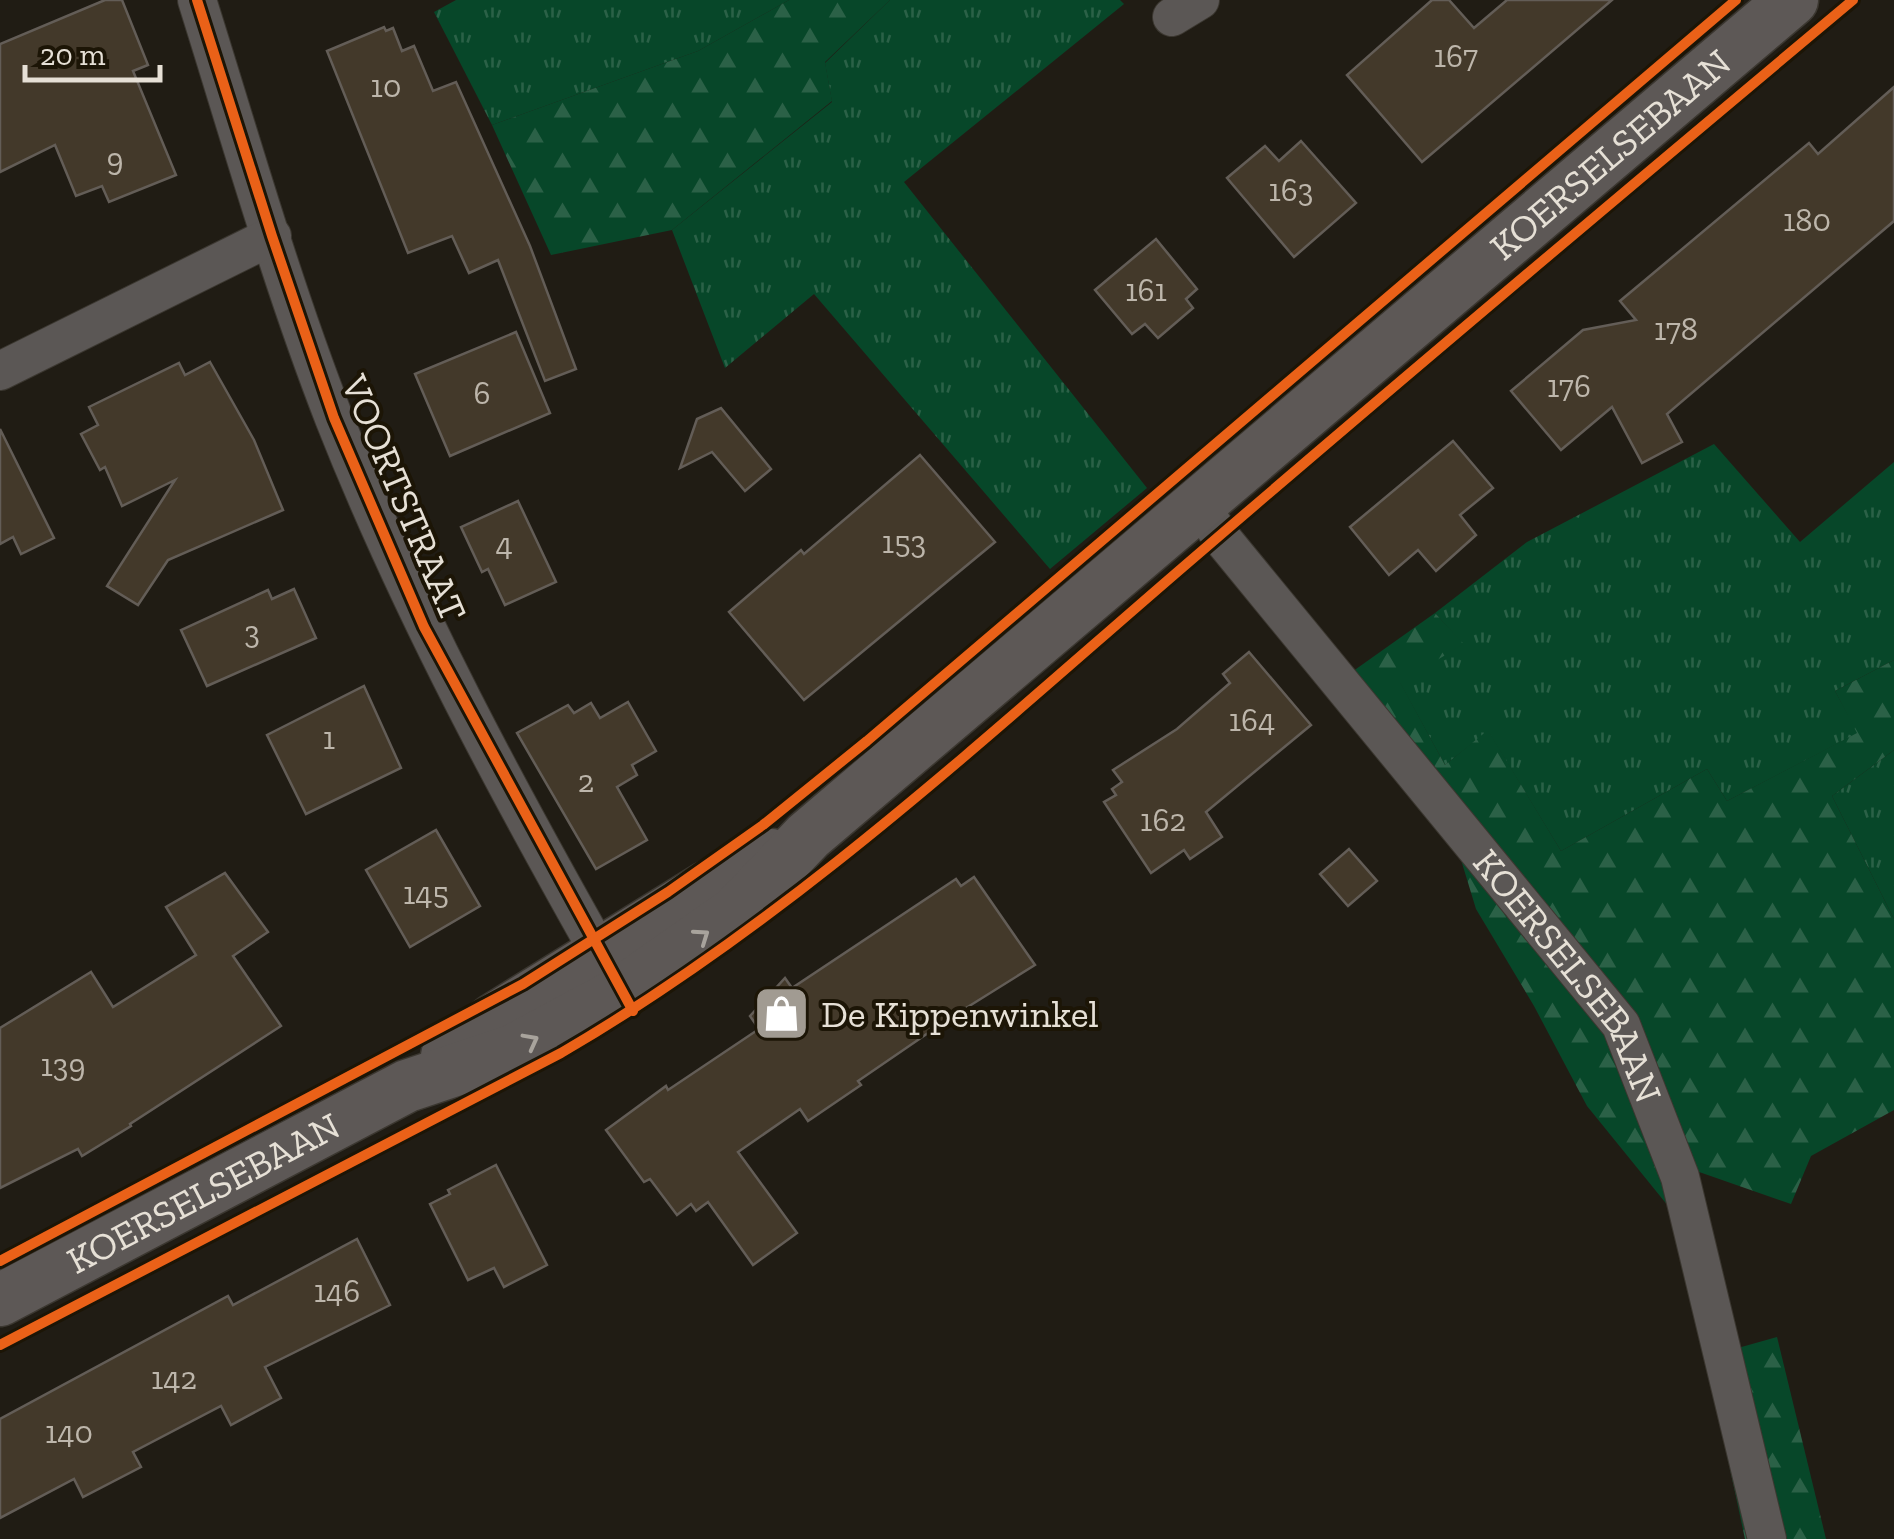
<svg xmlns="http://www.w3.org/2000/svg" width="1894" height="1539" font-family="'Zilla Slab',serif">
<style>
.grass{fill:url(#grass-tufts)}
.forest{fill:url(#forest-firs)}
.building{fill:#43392a;stroke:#635d57;stroke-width:2.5}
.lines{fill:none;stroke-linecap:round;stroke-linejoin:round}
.street-casing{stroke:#3b3730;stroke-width:40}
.secondary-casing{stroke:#3b3730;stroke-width:55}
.street{stroke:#5b5755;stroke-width:38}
.secondary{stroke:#5d5856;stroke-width:52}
.cycleway-casing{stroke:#1c1506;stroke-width:16}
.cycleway{stroke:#ea6118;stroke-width:10}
.oneway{stroke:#a8a39c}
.labels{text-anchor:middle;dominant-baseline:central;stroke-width:8;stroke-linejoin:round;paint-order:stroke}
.number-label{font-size:32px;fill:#bdb6ab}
.street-label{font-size:38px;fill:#e6e0d6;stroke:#1c1506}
.poi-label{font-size:38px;fill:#e6e0d6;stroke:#1c1506;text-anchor:start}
</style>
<defs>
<pattern id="grass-tufts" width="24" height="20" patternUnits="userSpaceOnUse" patternTransform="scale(2.5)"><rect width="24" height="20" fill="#074729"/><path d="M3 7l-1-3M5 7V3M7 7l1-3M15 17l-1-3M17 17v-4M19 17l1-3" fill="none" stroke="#2b6147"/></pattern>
<pattern id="forest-firs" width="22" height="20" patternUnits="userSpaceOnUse" patternTransform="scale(2.5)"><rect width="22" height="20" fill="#074729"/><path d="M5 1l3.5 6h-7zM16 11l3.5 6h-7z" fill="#2b6147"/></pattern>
</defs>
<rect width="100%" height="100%" fill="#201c14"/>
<g class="grass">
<polygon points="456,0 789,0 698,51 492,125 434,12"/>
<polygon points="890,0 1120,0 1124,4 904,182 1147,488 1050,569 814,294 725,368 672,230 832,102 825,63"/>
<polygon points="1714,444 1800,542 1894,462 1894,660 1835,691 1858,733 1727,801 1707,769 1561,851 1488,731 1445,765 1399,681 1463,644 1435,613 1527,542"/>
<polygon points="1894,750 1894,919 1832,796"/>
</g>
<g class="forest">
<polygon points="789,0 890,0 825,62 832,101 672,230 551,255 492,125 698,51"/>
<polygon points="1435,613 1464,644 1400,682 1445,765 1488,730 1561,851 1707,769 1727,801 1857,733 1835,691 1894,660 1894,750 1832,796 1894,919 1894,1110 1811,1156 1791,1204 1662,1159 1673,1212 1587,1106 1534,1006 1476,909 1455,840 1349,674"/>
<polygon points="1777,1337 1826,1539 1745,1539 1706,1357"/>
</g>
<g class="building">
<polygon points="105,0 122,0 148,65 133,71 176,175 109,202 102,186 76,196 55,145 0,172 0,44"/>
<polygon points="1432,0 1449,0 1474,28 1507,0 1612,0 1422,162 1347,75"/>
<polygon points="384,27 386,31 393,28 402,51 414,46 433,91 456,82 530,246 576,369 545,381 498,260 469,273 452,236 408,253 327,51"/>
<polygon points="1894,87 1894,221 1667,414 1682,442 1642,463 1612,407 1561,450 1511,391 1583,330 1636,320 1620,301 1809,143 1818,154"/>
<polygon points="1301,141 1356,203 1294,257 1227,178 1265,146 1279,161"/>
<polygon points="1156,239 1197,289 1186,299 1193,308 1158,338 1145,324 1132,334 1095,290"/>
<polygon points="516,332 550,413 450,456 415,374"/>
<polygon points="210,362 254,440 283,510 168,560 138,605 107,586 175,480 122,506 105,467 100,470 81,434 98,425 89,407 179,363 185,375"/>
<polygon points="721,408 771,469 745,491 712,452 680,468 697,419"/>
<polygon points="0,429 54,538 21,554 13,537 0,544"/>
<polygon points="1453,441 1493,488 1460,515 1476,535 1436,571 1418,550 1389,575 1350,527"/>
<polygon points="920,455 995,542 804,700 729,612 801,550 804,554"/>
<polygon points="518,501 556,582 505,605 488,569 482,572 461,527"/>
<polygon points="294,589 316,638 207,686 181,630 268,590 272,599"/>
<polygon points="1249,652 1311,725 1206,812 1222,837 1190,859 1184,850 1151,873 1104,802 1116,795 1112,789 1122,782 1113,770 1177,729 1230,683 1223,674"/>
<polygon points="364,686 401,768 306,814 267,735"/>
<polygon points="628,702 656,751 632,765 637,775 617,787 647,840 596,869 517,733 568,705 574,713 591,703 600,718"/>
<polygon points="436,830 480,906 410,947 366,870"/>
<polygon points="1349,849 1377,881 1348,906 1320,874"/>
<polygon points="225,873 268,932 233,956 281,1026 130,1124 131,1126 82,1156 78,1149 0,1188 0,1028 91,972 113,1007 196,955 166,907"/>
<polygon points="974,877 1035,965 950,1018 858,1081 861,1085 808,1121 800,1109 738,1152 797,1233 753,1265 708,1202 696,1211 691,1204 677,1215 650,1179 644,1182 606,1130 666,1086 668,1090 759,1029 750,1016 785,978 792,988 956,879 961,886"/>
<polygon points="496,1165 547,1265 504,1287 494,1268 468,1280 430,1204 450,1194 448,1190"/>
<polygon points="357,1239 390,1305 265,1367 281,1398 231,1425 221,1406 133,1452 141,1467 83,1497 74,1479 0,1518 0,1419 228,1296 233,1305"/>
</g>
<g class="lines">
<defs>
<g id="street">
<path d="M 197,0 C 241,140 281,282 334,418 C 410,611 510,795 612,975"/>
<polyline points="1172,17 1200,0"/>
<polyline points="0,371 272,236"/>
<path id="s1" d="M 1199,503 L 1220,536 L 1621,1025 L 1680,1177 L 1767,1539"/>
</g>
<g id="secondary">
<polyline points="447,1056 495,1019 706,888 771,855"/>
<path id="s2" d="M 0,1300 L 407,1086 L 512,1051 L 622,992 L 736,912 L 808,836 L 1792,0"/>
</g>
</defs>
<use href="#street" class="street-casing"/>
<use href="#secondary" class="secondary-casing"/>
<use href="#street" class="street"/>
<use href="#secondary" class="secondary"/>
<defs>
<g id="cycleway">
<polyline points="197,0 272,236 334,418 424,627 633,1011"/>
<polyline points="0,1261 523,984 668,892 763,825 867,741 1736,0"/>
<path d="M 0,1345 L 561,1053 C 786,922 978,744 1175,574 C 1399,381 1626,190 1853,0"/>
</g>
</defs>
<use href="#cycleway" class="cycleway-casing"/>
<use href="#cycleway" class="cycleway"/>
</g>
<defs><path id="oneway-chevron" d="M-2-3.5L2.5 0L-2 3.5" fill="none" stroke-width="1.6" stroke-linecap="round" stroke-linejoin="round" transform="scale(2.5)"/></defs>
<g class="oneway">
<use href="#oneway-chevron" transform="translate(702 936) rotate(-35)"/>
<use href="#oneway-chevron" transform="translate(531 1041) rotate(-28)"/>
</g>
<defs>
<symbol id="shop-square" viewBox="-11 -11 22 22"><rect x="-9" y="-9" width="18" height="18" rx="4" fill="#a19b92" stroke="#1c1506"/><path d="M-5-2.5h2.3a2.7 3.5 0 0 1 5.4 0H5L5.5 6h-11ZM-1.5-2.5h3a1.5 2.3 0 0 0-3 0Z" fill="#fff"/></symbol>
</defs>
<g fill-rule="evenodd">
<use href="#shop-square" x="750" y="982" width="63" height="63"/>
</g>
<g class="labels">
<g class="number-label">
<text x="1456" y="56">167</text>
<text x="386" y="86">10</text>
<text x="115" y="159">9</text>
<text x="1291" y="190">163</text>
<text x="1807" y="220">180</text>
<text x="1146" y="290">161</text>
<text x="1676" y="329">178</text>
<text x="1569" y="386">176</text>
<text x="482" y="393">6</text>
<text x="904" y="542">153</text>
<text x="504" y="544">4</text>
<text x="252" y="632">3</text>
<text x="1252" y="720">164</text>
<text x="329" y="738">1</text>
<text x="586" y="781">2</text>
<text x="1163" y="820">162</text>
<text x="426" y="893">145</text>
<text x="63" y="1065">139</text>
<text x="337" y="1291">146</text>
<text x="174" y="1378">142</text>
<text x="69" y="1432">140</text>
</g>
<g class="street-label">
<text stroke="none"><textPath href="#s2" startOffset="1992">KOERSELSEBAAN</textPath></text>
<text transform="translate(404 498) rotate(67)">VOORTSTRAAT</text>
<text stroke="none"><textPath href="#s1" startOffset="602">KOERSELSEBAAN</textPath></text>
<text stroke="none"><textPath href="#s2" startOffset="230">KOERSELSEBAAN</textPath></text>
</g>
<g class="poi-label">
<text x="821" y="1014">De Kippenwinkel</text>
</g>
</g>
<path d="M25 65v15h135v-15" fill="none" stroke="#e6e0d6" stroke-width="5"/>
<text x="40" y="65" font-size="30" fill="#e6e0d6" stroke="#1c1506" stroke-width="8" paint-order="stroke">20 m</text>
</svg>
